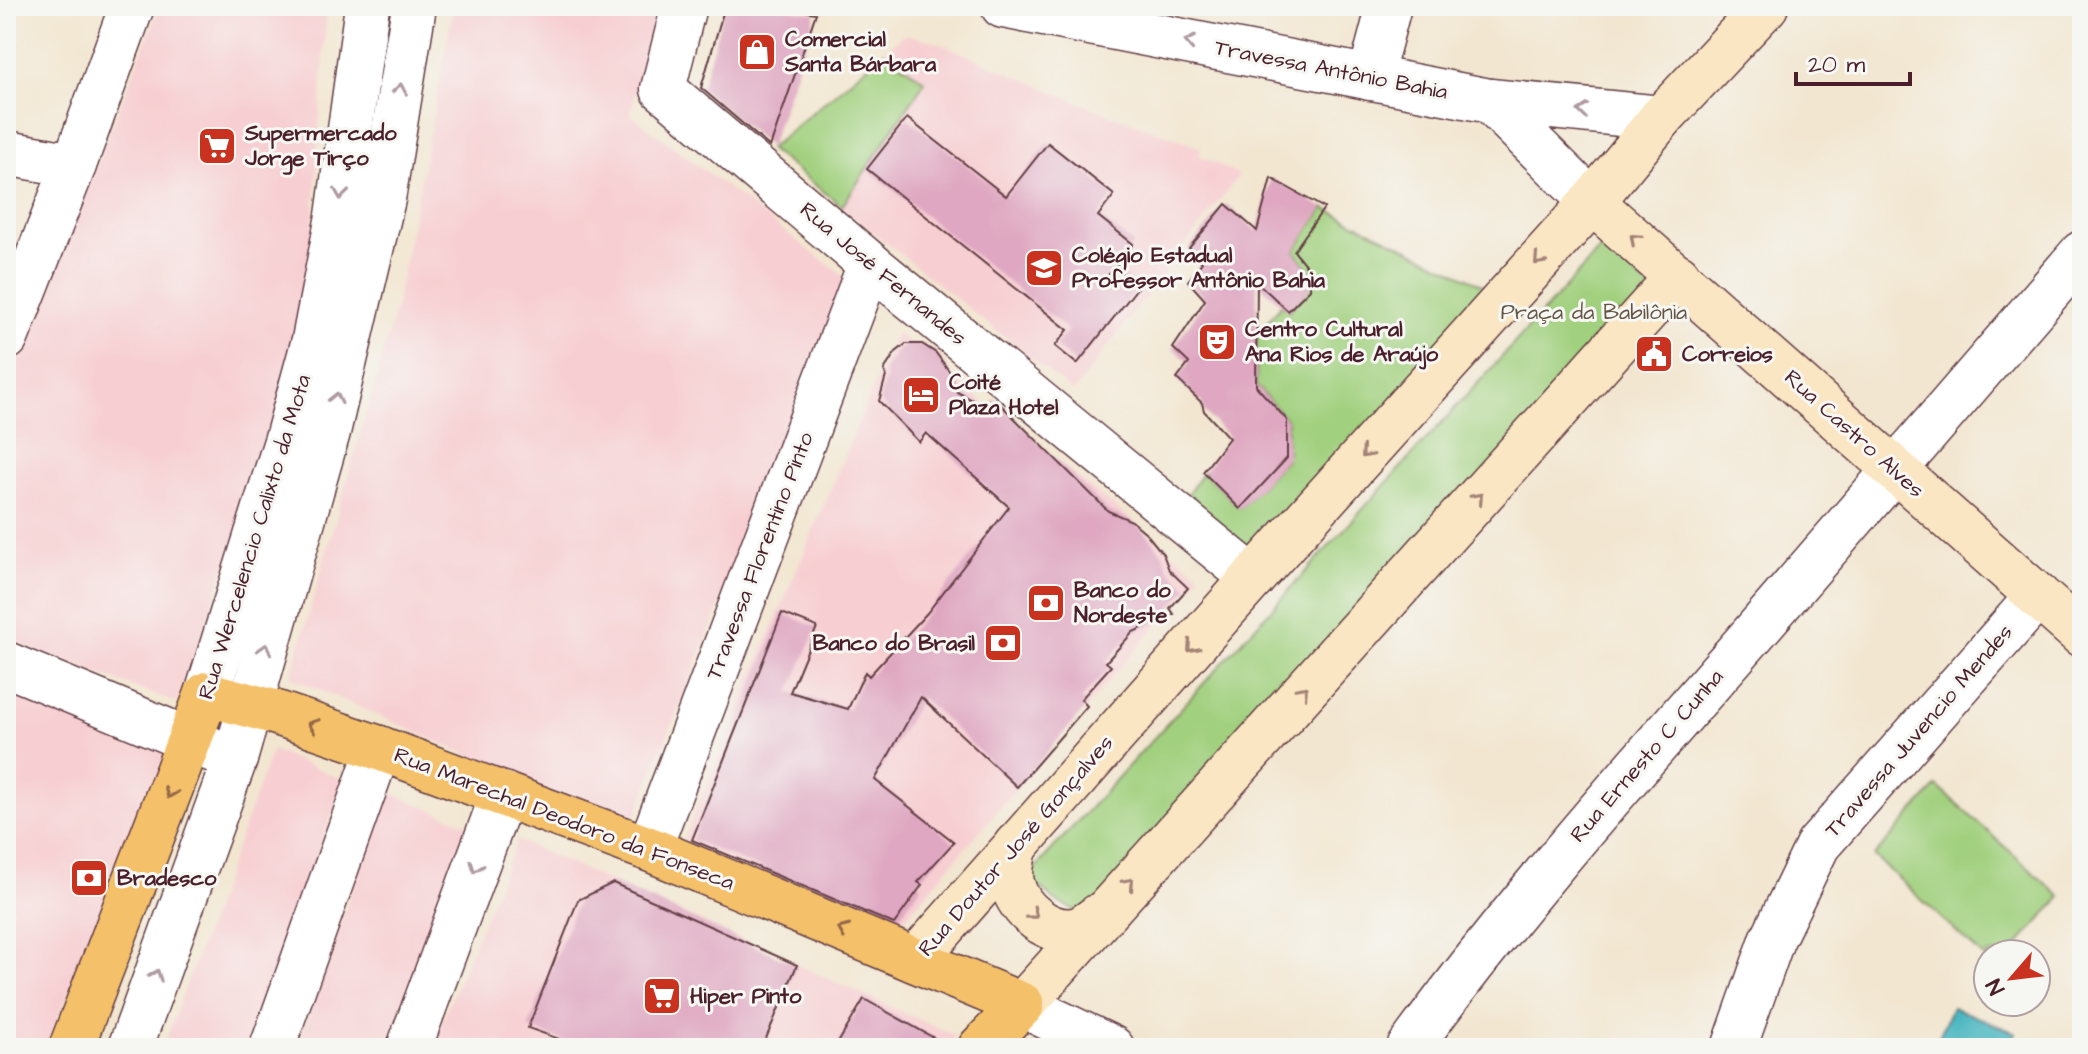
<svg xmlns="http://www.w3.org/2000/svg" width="2088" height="1054" font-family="'Architects Daughter',sans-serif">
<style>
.built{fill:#f7cfd2}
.green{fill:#a1d07e;stroke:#767854;stroke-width:2}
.water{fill:#46b5bf;stroke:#486a75;stroke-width:2}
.building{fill:#dfa7c1}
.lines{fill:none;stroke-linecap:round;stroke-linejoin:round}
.minor-casing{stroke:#633d44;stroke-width:47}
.tertiary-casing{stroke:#633d44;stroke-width:47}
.secondary-casing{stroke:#633d44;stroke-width:47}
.primary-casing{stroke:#633d44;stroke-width:47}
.minor{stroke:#fff;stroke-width:44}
.tertiary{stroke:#fff;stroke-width:44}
.secondary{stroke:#fbe6c3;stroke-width:44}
.primary{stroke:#f4c16a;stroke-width:44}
.oneway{stroke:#ae9aa0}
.oneway2{stroke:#a28277}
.oneway3{stroke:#966847}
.labels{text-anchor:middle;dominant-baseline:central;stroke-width:6;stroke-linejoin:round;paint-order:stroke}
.poi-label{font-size:22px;font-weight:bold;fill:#4a1f2b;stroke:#f6f6f2;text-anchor:start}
.street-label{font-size:22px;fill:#4a1f2b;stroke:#f6f6f2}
.park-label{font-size:22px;fill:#645444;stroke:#f6f6f2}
</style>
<rect width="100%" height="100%" fill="#f6f6f2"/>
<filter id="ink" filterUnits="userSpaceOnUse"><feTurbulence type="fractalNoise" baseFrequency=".0125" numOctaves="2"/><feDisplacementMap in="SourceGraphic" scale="16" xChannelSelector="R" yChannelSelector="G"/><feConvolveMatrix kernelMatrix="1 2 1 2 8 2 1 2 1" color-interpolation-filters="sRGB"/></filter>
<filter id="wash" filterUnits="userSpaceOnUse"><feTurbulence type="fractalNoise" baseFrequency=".006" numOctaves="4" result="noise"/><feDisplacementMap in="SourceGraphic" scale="32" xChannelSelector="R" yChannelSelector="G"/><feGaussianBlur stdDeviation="1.8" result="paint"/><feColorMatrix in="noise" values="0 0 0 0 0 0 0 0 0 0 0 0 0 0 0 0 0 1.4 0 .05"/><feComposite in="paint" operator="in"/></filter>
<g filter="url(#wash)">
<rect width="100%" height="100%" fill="#f2e6d0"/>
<g class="built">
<polygon points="160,6 327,6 306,336 177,703 6,639 6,393"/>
<polygon points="454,6 656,6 630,114 850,281 631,827 291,677 396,307"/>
<polygon points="905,34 934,41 1094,109 1201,148 1199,156 1239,175 1073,392 769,149"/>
<polygon points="896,333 1200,575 893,932 683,841"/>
<polygon points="6,687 171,752 45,1048 6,1048"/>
<polygon points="272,750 344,780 248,1048 163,1048"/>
<polygon points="386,791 471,826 385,1048 297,1048"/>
<polygon points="517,840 956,1036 944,1048 431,1048"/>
</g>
<g class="green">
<polygon points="884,52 925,81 842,206 769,149"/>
<polygon points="1324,208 1501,294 1258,566 1186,497 1203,472 1240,508 1287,458 1287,420 1256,386 1257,335 1281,305 1289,311 1309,289 1311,271 1294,251"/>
<polygon points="1604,245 1659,297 1086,916 1054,900 1028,876"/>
<polygon points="1937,786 2061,897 2010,954 1988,954 1988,961 1874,856"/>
</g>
<polygon class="water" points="1952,1007 2016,1033 2009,1048 1934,1048"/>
<g id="blocks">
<g class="building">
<polygon points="725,6 773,6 816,13 770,147 701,88"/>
<polygon points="907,118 1006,196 1048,143 1114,195 1098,216 1133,244 1106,278 1109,280 1117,270 1138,287 1077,364 1055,346 1068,330 867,169"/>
<polygon points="1271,178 1324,208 1294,251 1311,272 1310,289 1288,311 1257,282 1256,386 1287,420 1287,458 1240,509 1203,472 1229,438 1204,411 1202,403 1177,379 1189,363 1173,348 1205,300 1188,281 1202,262 1189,248 1226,204 1257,231"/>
<polygon points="906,344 922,344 936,353 949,371 957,392 987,408 995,399 1108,511 1132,521 1146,533 1163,554 1169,570 1188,588 1170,608 1174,614 1133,632 1106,662 1111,666 1081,699 1087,706 1017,787 921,697 875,780 954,842 918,882 922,885 894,924 692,840 782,613 817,627 790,692 848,709 865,672 869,676 927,613 1009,507 926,433 919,442 879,401 886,376 884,370 896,352"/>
<polygon points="613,883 797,965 762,1048 584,1048 528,1028 578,900"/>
<polygon points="864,999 952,1048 835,1048"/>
</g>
</g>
</g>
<g filter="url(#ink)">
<use href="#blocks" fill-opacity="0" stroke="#633d44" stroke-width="2"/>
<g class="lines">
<defs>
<g id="minor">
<polyline points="684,6 663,89 870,264 1253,578"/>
<polyline points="1370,78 1389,6"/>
<polyline points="6,153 74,165"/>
<polyline points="6,338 74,165 132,6"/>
<polyline points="6,664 235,759"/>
<polyline points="649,849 870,264"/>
<polyline points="1022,1005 1112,1048"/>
<polyline points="272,1048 379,748"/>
<polyline points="409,1048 503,794"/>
<path d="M 1409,1048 C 1515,903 1635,769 1753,634 C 1864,507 1973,380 2082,253"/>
<polyline points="1734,1048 1772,940 1818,845 2038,596"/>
</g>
<g id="tertiary">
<polyline points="1003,6 1490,101 1661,118"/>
<polyline points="1490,101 1592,202"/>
<polyline points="207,694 288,435 314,340 338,216 367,6"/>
<polyline points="130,1048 235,759 328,432 383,199 414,6"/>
</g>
<g id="secondary">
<polyline points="1592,202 2082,635"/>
<path d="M 1016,845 C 1013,857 1009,870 1012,883 C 1018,910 1050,937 1079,929 C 1086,926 1093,920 1100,915"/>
<polyline points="915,960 1253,578 1592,202 1661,118 1766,6"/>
<polyline points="1022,1005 1678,276"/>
</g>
<polyline id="primary" points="71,1048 207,694 274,712 379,748 649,849 1022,1005 980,1048"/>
</defs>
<use href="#minor" class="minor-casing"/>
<use href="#tertiary" class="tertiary-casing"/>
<use href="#secondary" class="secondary-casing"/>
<use href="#primary" class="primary-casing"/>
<use href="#minor" class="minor"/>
<use href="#tertiary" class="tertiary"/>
<use href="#secondary" class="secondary"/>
<use href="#primary" class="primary"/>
</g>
<defs><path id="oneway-chevron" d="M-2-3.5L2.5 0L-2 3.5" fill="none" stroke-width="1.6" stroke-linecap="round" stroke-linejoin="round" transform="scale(2)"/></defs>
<g class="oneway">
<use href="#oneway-chevron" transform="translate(1190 42) rotate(-169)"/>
<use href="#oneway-chevron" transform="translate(400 89) rotate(-81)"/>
<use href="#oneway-chevron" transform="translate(1583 111) rotate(-174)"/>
<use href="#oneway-chevron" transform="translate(341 194) rotate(98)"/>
<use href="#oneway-chevron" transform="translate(336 398) rotate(-77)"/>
<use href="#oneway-chevron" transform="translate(265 649) rotate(-74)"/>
<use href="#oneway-chevron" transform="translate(476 867) rotate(110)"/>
<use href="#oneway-chevron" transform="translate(156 975) rotate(-70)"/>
</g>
<g class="oneway2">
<use href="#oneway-chevron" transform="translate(1635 239) rotate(-139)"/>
<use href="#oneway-chevron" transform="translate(1539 260) rotate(132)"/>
<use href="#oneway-chevron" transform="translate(1366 453) rotate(132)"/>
<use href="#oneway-chevron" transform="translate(1478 498) rotate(-48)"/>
<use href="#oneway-chevron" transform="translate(1192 647) rotate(132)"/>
<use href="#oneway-chevron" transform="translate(1303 691) rotate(-48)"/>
<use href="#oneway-chevron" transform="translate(1129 883) rotate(-48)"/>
<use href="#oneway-chevron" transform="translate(1033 914) rotate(38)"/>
</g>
<g class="oneway3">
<use href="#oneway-chevron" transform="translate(313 725) rotate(-161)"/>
<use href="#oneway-chevron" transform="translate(170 793) rotate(111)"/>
<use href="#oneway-chevron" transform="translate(843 930) rotate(-157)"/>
</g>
</g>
<defs>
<symbol id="shop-square" viewBox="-11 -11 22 22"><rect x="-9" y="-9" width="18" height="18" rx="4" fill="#c8321e" stroke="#f6f6f2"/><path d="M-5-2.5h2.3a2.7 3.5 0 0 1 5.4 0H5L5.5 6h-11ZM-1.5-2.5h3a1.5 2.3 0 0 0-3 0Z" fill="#fff"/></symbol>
<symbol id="supermarket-square" viewBox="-11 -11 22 22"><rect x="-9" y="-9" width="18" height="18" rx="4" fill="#c8321e" stroke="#f6f6f2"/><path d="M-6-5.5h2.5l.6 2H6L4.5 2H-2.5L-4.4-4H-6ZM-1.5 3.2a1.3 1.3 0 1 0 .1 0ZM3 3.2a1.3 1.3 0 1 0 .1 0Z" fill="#fff"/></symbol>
<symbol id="school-square" viewBox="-11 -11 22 22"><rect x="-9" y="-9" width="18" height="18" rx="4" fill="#c8321e" stroke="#f6f6f2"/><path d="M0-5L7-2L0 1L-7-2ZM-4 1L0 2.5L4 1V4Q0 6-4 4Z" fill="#fff"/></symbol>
<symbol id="theatre-square" viewBox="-11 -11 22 22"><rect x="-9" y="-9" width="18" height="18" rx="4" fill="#c8321e" stroke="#f6f6f2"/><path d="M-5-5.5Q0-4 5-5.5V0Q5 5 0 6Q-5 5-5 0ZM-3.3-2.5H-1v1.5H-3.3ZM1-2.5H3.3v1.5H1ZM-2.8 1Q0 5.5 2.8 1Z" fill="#fff"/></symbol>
<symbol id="civic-square" viewBox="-11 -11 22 22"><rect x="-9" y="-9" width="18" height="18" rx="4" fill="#c8321e" stroke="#f6f6f2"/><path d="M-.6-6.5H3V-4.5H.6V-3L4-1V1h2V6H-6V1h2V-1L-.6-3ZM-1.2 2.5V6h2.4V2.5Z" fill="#fff"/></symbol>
<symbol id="hotel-square" viewBox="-11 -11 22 22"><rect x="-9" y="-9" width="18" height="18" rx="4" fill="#c8321e" stroke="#f6f6f2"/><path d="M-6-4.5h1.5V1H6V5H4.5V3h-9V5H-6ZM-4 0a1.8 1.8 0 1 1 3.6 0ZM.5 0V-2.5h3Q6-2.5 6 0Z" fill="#fff"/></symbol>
<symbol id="bank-square" viewBox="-11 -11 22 22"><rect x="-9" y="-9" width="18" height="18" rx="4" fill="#c8321e" stroke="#f6f6f2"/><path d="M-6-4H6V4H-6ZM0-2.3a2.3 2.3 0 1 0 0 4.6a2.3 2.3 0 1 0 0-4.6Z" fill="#fff"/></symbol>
</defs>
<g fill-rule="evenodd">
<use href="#shop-square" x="735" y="30" width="44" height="44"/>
<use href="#supermarket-square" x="195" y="124" width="44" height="44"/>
<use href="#school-square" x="1022" y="246" width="44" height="44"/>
<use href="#theatre-square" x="1195" y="320" width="44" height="44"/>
<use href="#civic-square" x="1632" y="332" width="44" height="44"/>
<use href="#hotel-square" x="899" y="373" width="44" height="44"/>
<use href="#bank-square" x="1024" y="581" width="44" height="44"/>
<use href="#bank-square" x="981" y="621" width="44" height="44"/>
<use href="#bank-square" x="67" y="856" width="44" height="44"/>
<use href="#supermarket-square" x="640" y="974" width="44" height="44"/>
</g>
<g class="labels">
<g class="poi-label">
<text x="785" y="39">Comercial<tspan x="785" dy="25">Santa Bárbara</tspan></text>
<text x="245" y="133">Supermercado<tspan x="245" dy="25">Jorge Tirço</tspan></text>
<text x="1072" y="255">Colégio Estadual<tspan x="1072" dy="25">Professor Antônio Bahia</tspan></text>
<text x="1245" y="329">Centro Cultural<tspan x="1245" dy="25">Ana Rios de Araújo</tspan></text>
<text x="1682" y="354">Correios</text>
<text x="949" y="382">Coité<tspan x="949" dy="25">Plaza Hotel</tspan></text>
<text x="1074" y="590">Banco do<tspan x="1074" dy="25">Nordeste</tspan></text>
<text x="975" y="643" text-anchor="end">Banco do Brasil</text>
<text x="117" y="878">Bradesco</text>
<text x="690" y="996">Hiper Pinto</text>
</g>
<g class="street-label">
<text transform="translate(1331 70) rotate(11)">Travessa Antônio Bahia</text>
<text transform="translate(883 274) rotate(40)">Rua José Fernandes</text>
<text transform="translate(1854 434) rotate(42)">Rua Castro Alves</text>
<text transform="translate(255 537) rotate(-73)">Rua Wercelencio Calixto da Mota</text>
<text transform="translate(760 556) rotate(-69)">Travessa Florentino Pinto</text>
<text transform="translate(1919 731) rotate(-49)">Travessa Juvencio Mendes</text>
<text transform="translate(1647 756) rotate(-49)">Rua Ernesto C Cunha</text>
<text transform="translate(564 819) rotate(21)">Rua Marechal Deodoro da Fonseca</text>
<text transform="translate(1016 846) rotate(-49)">Rua Doutor José Gonçalves</text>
</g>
<g class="park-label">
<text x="1594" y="312">Praça da Babilônia</text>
</g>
</g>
<rect width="2088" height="1054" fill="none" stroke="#f6f6f2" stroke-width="32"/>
<g transform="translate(2012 978) rotate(242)"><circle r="38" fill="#f6f6f2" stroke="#b1a0a2" stroke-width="2"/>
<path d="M0-6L14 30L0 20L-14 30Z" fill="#c8321e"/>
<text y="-12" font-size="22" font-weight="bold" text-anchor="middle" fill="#4a1f2b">N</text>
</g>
<path d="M1796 72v12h114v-12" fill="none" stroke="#4a1f2b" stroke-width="4"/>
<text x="1808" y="72" font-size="24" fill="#4a1f2b" stroke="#f6f6f2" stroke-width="6" paint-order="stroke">20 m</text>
</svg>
